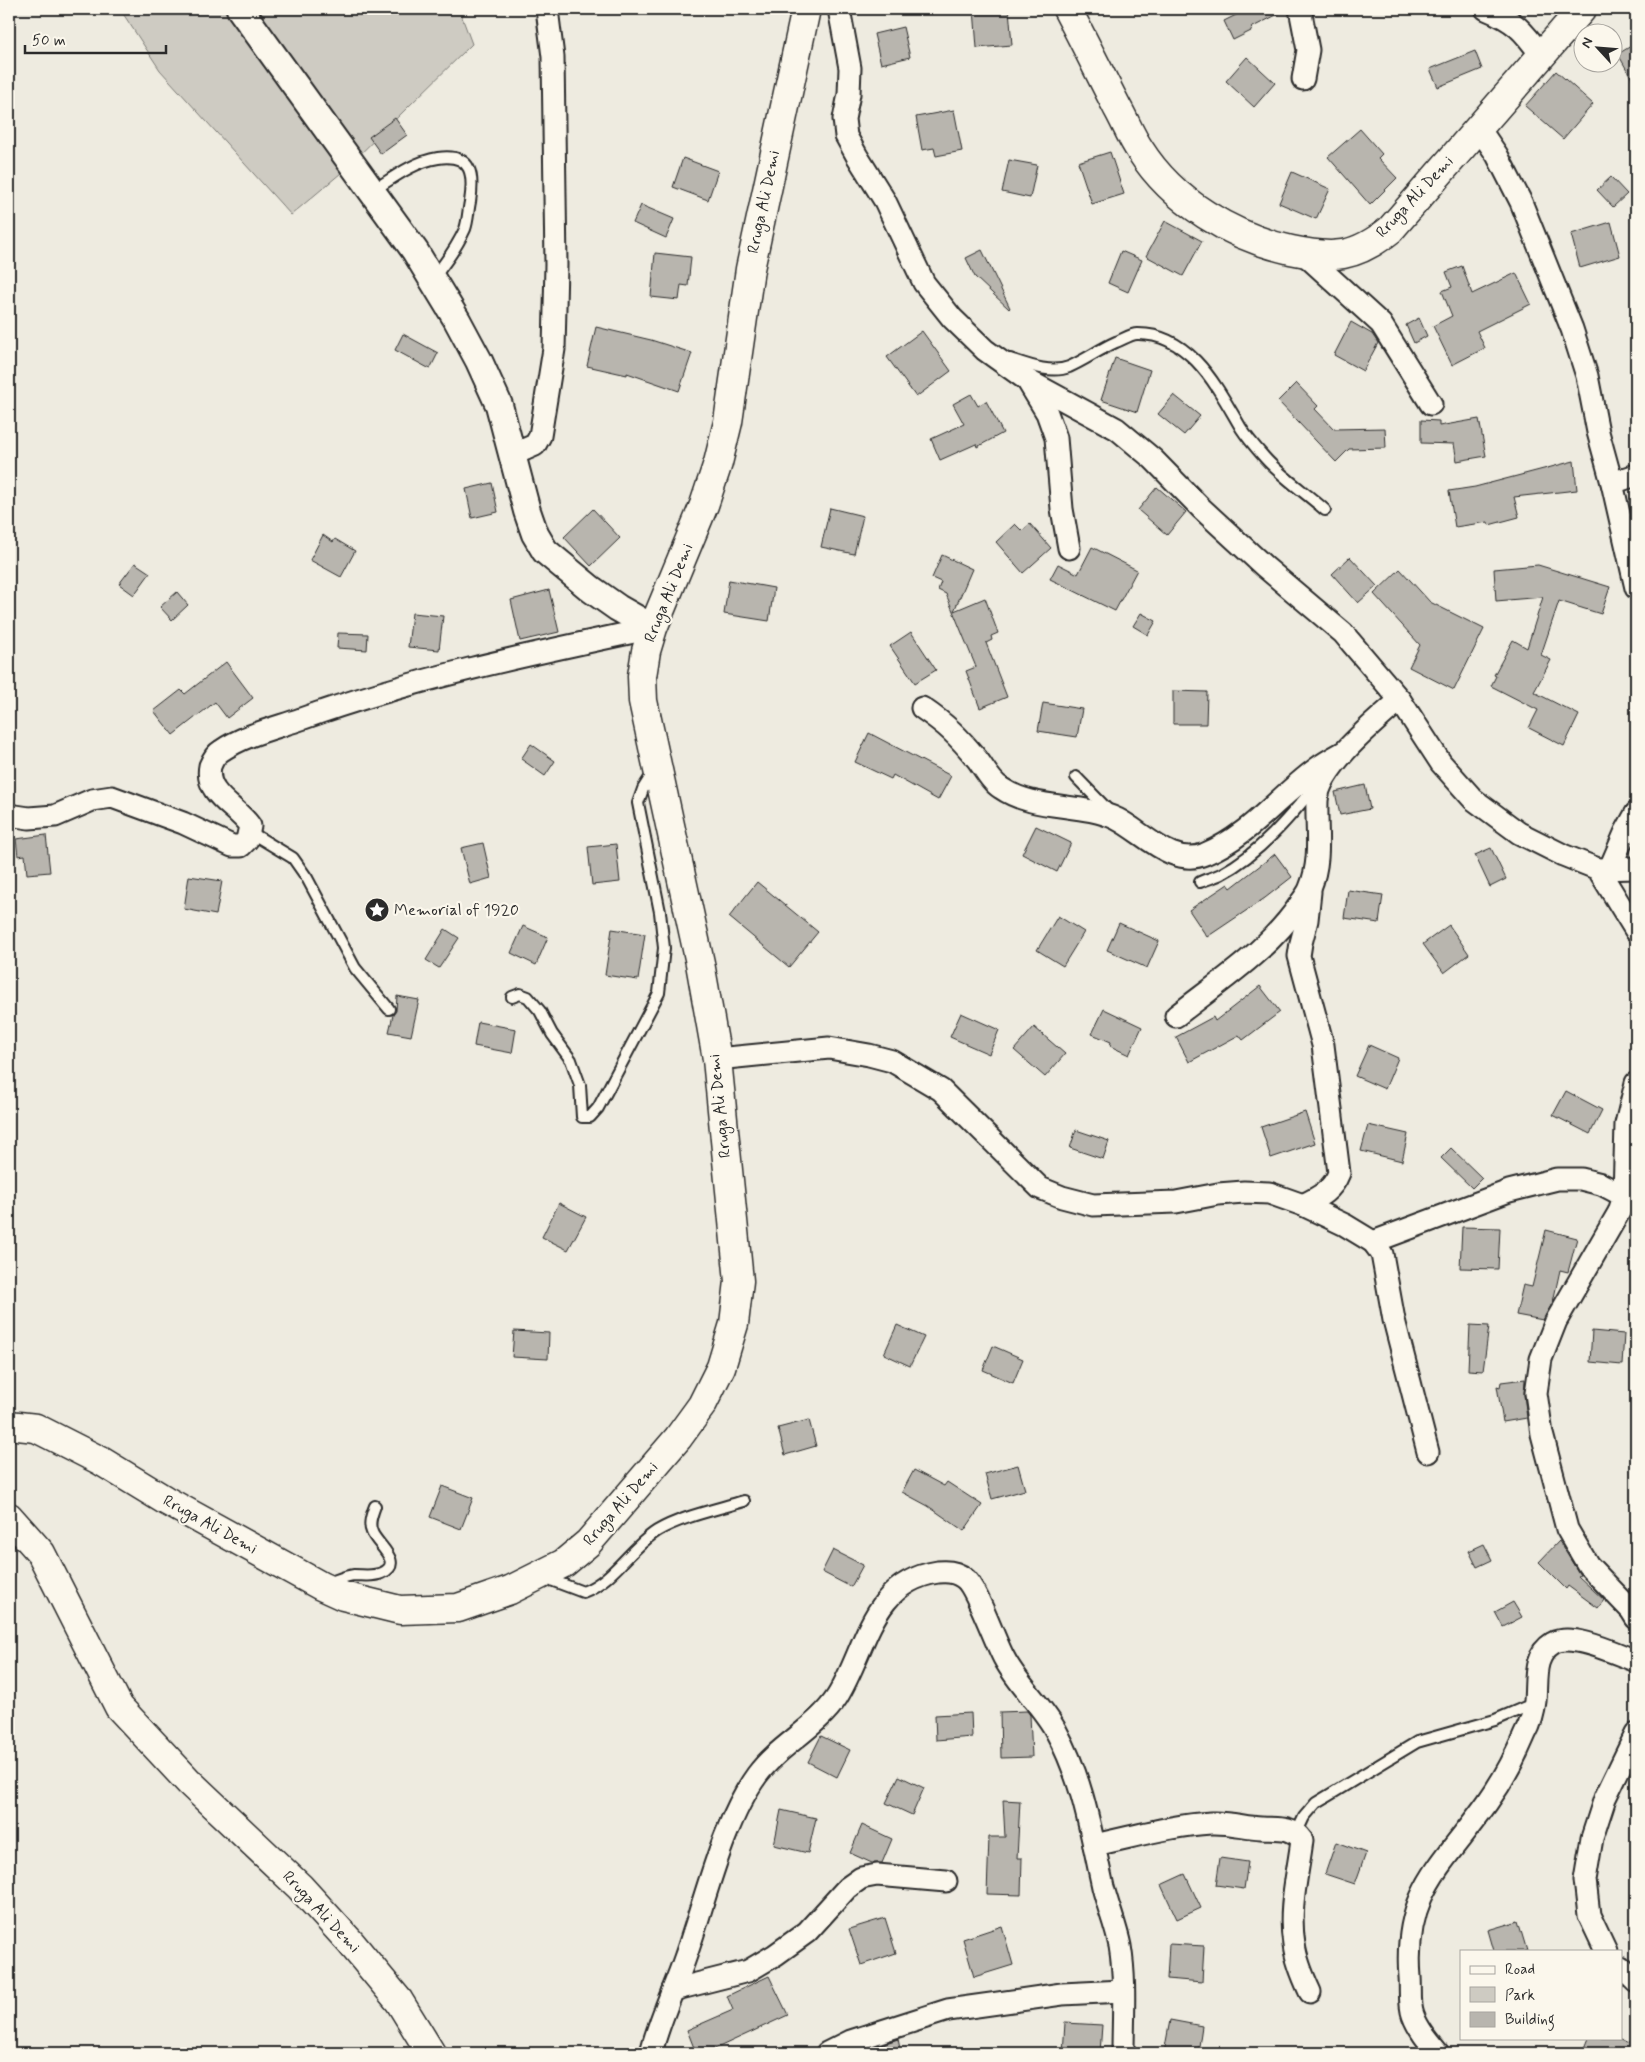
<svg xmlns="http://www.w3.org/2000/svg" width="1645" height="2062" font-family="Mynerve,sans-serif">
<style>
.green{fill:#cecbc2;stroke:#7c7b76}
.building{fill:#b8b5ae;stroke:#2b2b2b}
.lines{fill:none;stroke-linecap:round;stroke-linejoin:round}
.service-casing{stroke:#2b2b2b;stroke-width:14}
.minor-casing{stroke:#2b2b2b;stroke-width:25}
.tertiary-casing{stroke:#2b2b2b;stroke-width:30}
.secondary-casing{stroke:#2b2b2b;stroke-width:31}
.service{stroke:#fbf7ec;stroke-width:10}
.minor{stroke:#fbf7ec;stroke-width:21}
.tertiary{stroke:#fbf7ec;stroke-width:26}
.secondary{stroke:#fbf7ec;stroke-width:28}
.labels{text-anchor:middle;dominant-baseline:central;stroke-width:4.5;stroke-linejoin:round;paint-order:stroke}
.street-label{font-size:16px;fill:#2b2b2b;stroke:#fbf7ec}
.poi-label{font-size:16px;fill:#2b2b2b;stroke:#fbf7ec;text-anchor:start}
</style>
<rect width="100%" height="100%" fill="#eeebe0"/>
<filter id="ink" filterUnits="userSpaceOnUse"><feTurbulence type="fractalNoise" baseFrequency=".02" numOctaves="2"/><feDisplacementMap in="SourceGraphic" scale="10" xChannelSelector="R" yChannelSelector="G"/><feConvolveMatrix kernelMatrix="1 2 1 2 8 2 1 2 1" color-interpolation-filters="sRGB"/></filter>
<g filter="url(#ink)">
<polygon class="green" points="120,9 459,9 472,44 341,173 291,215 160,70"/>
<g class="building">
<polygon points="974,9 1009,9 1012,45 977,48"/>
<polygon points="1248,9 1288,9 1251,28 1253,30 1233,40 1224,21"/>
<polygon points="903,27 910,57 881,64 874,34"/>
<polygon points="1636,43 1636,86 1618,54"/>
<polygon points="1475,51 1482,69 1438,87 1430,69"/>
<polygon points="1247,57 1275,83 1254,107 1226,81"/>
<polygon points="1556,71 1593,104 1563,139 1525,106"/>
<polygon points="954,110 962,151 936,156 934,148 922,150 916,117"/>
<polygon points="395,118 407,135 381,154 369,137"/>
<polygon points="1360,129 1382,154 1378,158 1397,178 1370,205 1328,157"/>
<polygon points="1110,152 1124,194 1092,204 1078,162"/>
<polygon points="683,158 718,171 708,200 673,187"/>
<polygon points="1009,160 1037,165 1030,198 1002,192"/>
<polygon points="1292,172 1330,189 1316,219 1279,203"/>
<polygon points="1611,177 1627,194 1613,207 1597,190"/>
<polygon points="641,205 674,219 666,238 633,223"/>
<polygon points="1165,221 1202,241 1183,276 1146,256"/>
<polygon points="1611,222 1620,256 1580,268 1571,234"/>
<polygon points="982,250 1010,308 1009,309 975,277 966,258"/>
<polygon points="1121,251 1142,260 1128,292 1108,283"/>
<polygon points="655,253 691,257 688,286 681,285 679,300 651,297"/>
<polygon points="1462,266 1472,294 1516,273 1531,304 1477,331 1485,348 1452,365 1433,326 1452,316 1442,291 1452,287 1446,272"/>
<polygon points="1419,318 1427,336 1414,343 1406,325"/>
<polygon points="1351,322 1372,334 1378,343 1363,371 1334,355"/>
<polygon points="596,327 651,340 692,353 679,391 627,373 627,375 587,366"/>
<polygon points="922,331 951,371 916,397 887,357"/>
<polygon points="403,334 438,353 430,369 395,350"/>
<polygon points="1115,358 1150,370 1137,412 1101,400"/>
<polygon points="1296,383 1318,406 1315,409 1334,429 1385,428 1386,448 1349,449 1336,462 1278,401"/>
<polygon points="971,394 978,406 986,401 1003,433 977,447 976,444 940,460 931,439 964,424 953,404"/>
<polygon points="1174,395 1200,416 1184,435 1158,414"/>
<polygon points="1479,419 1486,456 1457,461 1454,444 1421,443 1421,420 1439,421 1439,426"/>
<polygon points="1574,461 1577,490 1514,497 1519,517 1489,525 1488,522 1455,527 1449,491 1475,487"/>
<polygon points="492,483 498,512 472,518 466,489"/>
<polygon points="1157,487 1186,512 1167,535 1138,510"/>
<polygon points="830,508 863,516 854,554 821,547"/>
<polygon points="593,509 620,538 591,566 564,537"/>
<polygon points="1015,524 1022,531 1030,524 1051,548 1023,573 996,542"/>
<polygon points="323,535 333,542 335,539 355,551 341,577 310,560"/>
<polygon points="1092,547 1137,570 1115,611 1050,579 1058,564 1078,574"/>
<polygon points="942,555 972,569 954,611 985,598 998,633 991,636 992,640 986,643 1007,697 980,708 966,671 976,667 946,594 938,590 941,582 932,578"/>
<polygon points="1350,557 1377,586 1358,603 1332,574"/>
<polygon points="135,563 150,573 134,595 119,584"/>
<polygon points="1538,565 1610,587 1601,614 1559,601 1541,655 1551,660 1534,692 1579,715 1564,746 1529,728 1538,710 1491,686 1496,676 1494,675 1513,640 1527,648 1543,597 1496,601 1494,569"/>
<polygon points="1400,569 1430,602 1484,629 1454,690 1409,667 1420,645 1374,594"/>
<polygon points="729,580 774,588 769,621 724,614"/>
<polygon points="549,590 559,632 520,641 511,600"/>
<polygon points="177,592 188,605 172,620 160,607"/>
<polygon points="412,613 443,616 439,650 408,647"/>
<polygon points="1141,613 1156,621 1148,635 1133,626"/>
<polygon points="911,632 936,670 915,683 890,646"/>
<polygon points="338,633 368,634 367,650 337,648"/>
<polygon points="226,662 253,698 227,718 215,702 173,735 154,711 181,690 185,694"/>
<polygon points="1173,691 1207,692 1206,724 1173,724"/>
<polygon points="1043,703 1082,709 1077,737 1038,731"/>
<polygon points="869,733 951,776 938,800 893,775 891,779 855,762"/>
<polygon points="531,744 555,761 545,776 521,759"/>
<polygon points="1365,785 1370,809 1340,815 1335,792"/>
<polygon points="1036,826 1071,843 1057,872 1022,854"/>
<polygon points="46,835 50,872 27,874 25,855 18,856 16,839"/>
<polygon points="483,843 491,878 470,884 461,848"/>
<polygon points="616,844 620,882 592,885 588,847"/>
<polygon points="1491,848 1506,879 1490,887 1475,855"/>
<polygon points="1275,854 1292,877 1265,898 1207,937 1189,910 1228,884 1231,888"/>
<polygon points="189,876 222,881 216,915 184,909"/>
<polygon points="757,882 818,932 789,967 729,917"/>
<polygon points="1348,890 1383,895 1379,923 1344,918"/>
<polygon points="1058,916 1084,932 1063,966 1037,950"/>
<polygon points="1119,923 1159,941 1147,968 1107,950"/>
<polygon points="1449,925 1469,954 1444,973 1423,944"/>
<polygon points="523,926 548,937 536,965 511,953"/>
<polygon points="445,929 459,938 439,968 426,960"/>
<polygon points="612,929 645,934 638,980 605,975"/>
<polygon points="1260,986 1280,1012 1243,1040 1239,1035 1189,1062 1176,1037 1213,1017 1215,1021"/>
<polygon points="397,996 419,1000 411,1036 389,1032 393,1015 396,1011"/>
<polygon points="1104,1009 1142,1027 1129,1055 1110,1046 1111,1042 1092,1034"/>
<polygon points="961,1013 999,1030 989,1054 950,1037"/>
<polygon points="478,1022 516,1029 512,1053 474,1046"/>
<polygon points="1034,1027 1065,1054 1045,1077 1014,1050"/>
<polygon points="1369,1045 1398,1058 1385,1089 1355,1076"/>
<polygon points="1566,1091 1602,1110 1590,1134 1553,1115"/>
<polygon points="1305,1112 1315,1143 1271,1158 1261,1127"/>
<polygon points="1368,1125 1408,1134 1402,1161 1361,1151"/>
<polygon points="1076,1130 1109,1141 1103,1159 1070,1148"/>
<polygon points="1451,1148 1482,1178 1472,1188 1441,1158"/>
<polygon points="559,1203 586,1217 568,1250 542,1237"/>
<polygon points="1462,1227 1500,1228 1498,1269 1460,1268"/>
<polygon points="1546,1230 1577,1238 1568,1272 1560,1270 1553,1302 1543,1320 1516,1315 1523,1285 1532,1287"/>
<polygon points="897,1325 924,1337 910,1366 884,1354"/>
<polygon points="1470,1325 1489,1326 1483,1371 1468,1370"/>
<polygon points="514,1331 549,1333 548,1359 512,1357"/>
<polygon points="1592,1331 1624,1334 1622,1365 1590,1362"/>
<polygon points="993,1346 1023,1359 1013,1383 983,1370"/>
<polygon points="1525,1379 1524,1395 1527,1418 1503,1422 1497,1386 1500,1387 1501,1382"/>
<polygon points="809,1420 816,1446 785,1455 778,1428"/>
<polygon points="1018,1465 1025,1490 992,1499 985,1474"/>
<polygon points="914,1470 944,1486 947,1482 982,1505 964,1531 928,1506 902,1492"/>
<polygon points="442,1486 473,1498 461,1529 430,1517"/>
<polygon points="1559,1541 1580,1575 1578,1576 1604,1600 1598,1608 1568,1586 1566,1589 1539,1562"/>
<polygon points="1484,1544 1492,1560 1477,1567 1469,1551"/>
<polygon points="833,1550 863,1565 851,1587 822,1572"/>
<polygon points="1513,1602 1522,1617 1503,1627 1495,1612"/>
<polygon points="1027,1711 1030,1715 1032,1757 1001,1758 1000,1712"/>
<polygon points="971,1713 972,1737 936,1740 935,1715"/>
<polygon points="821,1736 850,1750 837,1777 808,1762"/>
<polygon points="899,1776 924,1788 912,1815 886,1803"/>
<polygon points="1003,1800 1020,1801 1017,1858 1022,1858 1021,1895 987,1894 989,1837 1005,1837"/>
<polygon points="781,1810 816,1818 808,1853 774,1845"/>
<polygon points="862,1825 892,1839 882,1863 872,1863 850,1853"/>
<polygon points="1336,1842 1366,1853 1355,1884 1325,1874"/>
<polygon points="1220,1858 1248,1862 1244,1889 1216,1885"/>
<polygon points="1185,1874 1201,1908 1177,1919 1161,1885"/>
<polygon points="885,1918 896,1953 861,1965 849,1929"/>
<polygon points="1518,1921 1527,1951 1494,1951 1488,1930"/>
<polygon points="1002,1926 1013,1965 974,1977 963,1939"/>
<polygon points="1169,1944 1204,1946 1202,1982 1167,1979"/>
<polygon points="769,1976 788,2015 706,2053 696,2053 687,2030 733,2010 727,1996"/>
<polygon points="1170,2020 1202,2026 1198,2053 1164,2053"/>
<polygon points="1065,2023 1102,2025 1100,2053 1063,2053"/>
<polygon points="1589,2038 1619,2038 1636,2046 1636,2053 1583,2053"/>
<polygon points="898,2039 901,2053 854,2053 856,2053"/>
</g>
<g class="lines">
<defs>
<g id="service">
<path d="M 372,191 C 393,178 413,162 438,158 C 473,153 474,176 470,202 C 468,211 468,221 465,229 C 457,247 446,262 434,277"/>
<path d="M 1010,359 C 1028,365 1051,374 1069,367 C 1085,360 1100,349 1116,342 C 1122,340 1131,334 1137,334 C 1191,333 1218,389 1241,428 C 1248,439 1257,449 1265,458 C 1282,477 1306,493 1325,510"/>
<polyline points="1076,777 1109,811"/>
<polyline points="250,832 293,858 307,878 355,968 389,1009"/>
<path d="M 1200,882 C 1207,879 1215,877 1221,874 C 1259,854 1290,817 1316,785"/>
<polyline points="512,997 520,994 528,997 540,1011 552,1034 571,1060 580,1085 582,1117 590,1117 598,1108 659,993 664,948 660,912 638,803 643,789 653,773"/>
<path d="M 543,1577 L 583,1592 C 614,1580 630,1548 657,1531 C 680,1517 718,1509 744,1501"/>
<path d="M 328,1583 C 337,1580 345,1576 354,1575 C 364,1575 373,1577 382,1573 C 405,1563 376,1544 372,1532 C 368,1524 372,1514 375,1506"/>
<polyline points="1297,1832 1304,1817 1316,1803 1417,1742 1495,1720 1535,1703"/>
</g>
<g id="minor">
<polyline points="839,9 850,68 849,94 844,119 846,136 857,156 885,201 924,283 952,318 985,350 1027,380 1117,429 1153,459 1201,508 1265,567 1343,633 1400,700 1441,763 1473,799 1519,833 1563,855 1598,869 1636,868"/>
<polyline points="1300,9 1308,50 1303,79"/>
<path d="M 1486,9 C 1515,21 1523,30 1541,55"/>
<polyline points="1478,127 1497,155 1521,202 1572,329 1587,376 1598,432 1612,483 1636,588"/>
<polyline points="1302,252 1381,324 1431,404"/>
<polyline points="1027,380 1047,413 1056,438 1062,509 1069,548"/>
<polyline points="512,455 535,445 540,436 554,349 556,265 553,57 547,9"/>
<polyline points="1612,483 1636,475"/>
<path d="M 922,708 C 947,725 958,736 977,759 C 984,768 991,782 1001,788 C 1034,811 1081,802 1117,819 C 1143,832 1173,868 1205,854 C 1249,836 1279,796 1316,769 C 1324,763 1333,758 1342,753"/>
<path d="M 9,815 L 29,818 L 55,816 L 92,800 L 112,797 L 183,823 L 232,846 L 241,846 L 247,840 L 250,826 C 238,807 204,795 210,766 C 212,761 216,754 221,751 C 244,735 275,728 301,719 C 415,678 535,653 653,628"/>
<polyline points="1610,868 1626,831 1636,813"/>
<polyline points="1598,869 1636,931"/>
<path d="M 1176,1016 C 1219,982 1269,950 1300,904 C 1303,899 1308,894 1310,888 C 1322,859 1316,831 1317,801 C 1318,768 1376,721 1400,700"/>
<polyline points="717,1059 829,1048 869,1055 892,1061 941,1090 1040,1188 1062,1197 1093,1205 1176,1202 1218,1194 1244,1192 1269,1193 1303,1205 1345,1225 1373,1242 1382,1254 1394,1320 1428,1452"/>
<polyline points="1636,1083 1626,1124 1624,1196 1619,1212 1556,1321 1541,1359 1536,1393 1542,1434 1567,1529 1588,1565 1631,1610 1636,1618"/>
<path d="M 1303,1205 C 1319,1197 1332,1191 1339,1173 L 1323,1045 L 1299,956 L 1301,943 L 1307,920 L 1310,892"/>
<polyline points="1373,1242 1509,1191 1557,1179 1581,1179 1601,1184 1624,1196"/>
<path d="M 1094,1845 C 1133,1837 1172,1825 1211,1823 C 1229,1822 1244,1827 1261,1828 C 1277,1829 1292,1826 1302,1840 C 1298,1874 1288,1909 1294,1944 C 1296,1961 1303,1977 1310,1992"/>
<polyline points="1606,1951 1589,1915 1585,1880 1592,1838 1605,1798 1636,1734"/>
<polyline points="1621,1967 1636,1982"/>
<polyline points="673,1990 748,1971 775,1955 807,1932 847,1888 861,1878 877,1875 946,1881"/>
<path d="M 651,2053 C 659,2020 674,1990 685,1958 C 705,1902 722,1823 757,1775 C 779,1745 817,1728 837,1697 C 867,1649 870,1582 938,1572 C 947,1571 957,1572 964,1578 C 976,1586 995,1642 1004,1658 C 1018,1685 1042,1705 1056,1731 C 1083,1780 1091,1833 1103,1887 C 1108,1907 1116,1926 1120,1946 C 1126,1981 1123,2018 1123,2053"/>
<polyline points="827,2053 851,2041 948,2010 1062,1994 1123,1991"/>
<path d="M 1438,2053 C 1428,2041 1418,2029 1413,2015 C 1409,2005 1411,1989 1410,1977 C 1403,1892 1442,1866 1487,1803 C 1502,1782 1515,1758 1525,1734 C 1530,1725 1534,1711 1535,1701 C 1537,1680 1532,1656 1553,1643 C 1572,1632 1617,1654 1636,1661"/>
</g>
<polyline id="tertiary" points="240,9 415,251 457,320 479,361 499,405 527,511 535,534 545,551 591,589 618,608 653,628"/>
<g id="secondary">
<path d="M 1067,9 C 1084,41 1100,74 1117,107 C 1125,121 1131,137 1140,150 C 1173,202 1232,237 1291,250 C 1334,259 1355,258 1390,230 L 1582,9"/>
<polyline points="9,1425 36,1428 101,1461 165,1500 321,1586 343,1596 400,1610 458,1608 510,1590 564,1563 588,1543 678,1438 702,1405 721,1367 734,1324 739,1281 717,1059 700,963 643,701 642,676 646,651 653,628 704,505 718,463 728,422 750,269 806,9"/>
<polyline points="9,1517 41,1553 119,1707 189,1782 300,1887 351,1943 399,2001 431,2053"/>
</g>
</defs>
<use href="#service" class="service-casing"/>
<use href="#minor" class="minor-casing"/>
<use href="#tertiary" class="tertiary-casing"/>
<use href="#secondary" class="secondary-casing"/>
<use href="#service" class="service"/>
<use href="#minor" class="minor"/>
<use href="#tertiary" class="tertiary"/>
<use href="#secondary" class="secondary"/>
</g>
</g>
<defs>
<symbol id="sight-disc" viewBox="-11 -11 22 22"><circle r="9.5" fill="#2b2b2b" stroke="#fbf7ec"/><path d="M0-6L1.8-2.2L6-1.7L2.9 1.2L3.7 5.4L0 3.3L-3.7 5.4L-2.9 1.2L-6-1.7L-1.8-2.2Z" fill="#fff"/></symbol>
</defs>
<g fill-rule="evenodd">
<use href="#sight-disc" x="363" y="896" width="28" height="28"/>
</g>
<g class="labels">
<g class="street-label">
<text transform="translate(1415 197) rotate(-47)">Rruga Ali Demi</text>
<text transform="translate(764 202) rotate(-78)">Rruga Ali Demi</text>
<text transform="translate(669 593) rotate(-68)">Rruga Ali Demi</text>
<text transform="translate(720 1106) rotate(-96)">Rruga Ali Demi</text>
<text transform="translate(621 1504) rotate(-49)">Rruga Ali Demi</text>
<text transform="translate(210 1525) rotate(29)">Rruga Ali Demi</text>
<text transform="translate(321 1912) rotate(47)">Rruga Ali Demi</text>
</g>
<g class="poi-label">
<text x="394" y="910">Memorial of 1920</text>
</g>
</g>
<rect width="1645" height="2062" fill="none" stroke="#fbf7ec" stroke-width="30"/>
<rect x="15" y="15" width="1615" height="2032" fill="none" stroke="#2b2b2b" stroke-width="2" filter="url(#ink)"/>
<rect x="1460" y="1950" width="162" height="90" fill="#fbf7ec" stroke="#a8a59f"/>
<rect x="1470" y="1966" width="25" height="8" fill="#fbf7ec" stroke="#a8a59f"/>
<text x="1505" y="1974" font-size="15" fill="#2b2b2b">Road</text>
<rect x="1470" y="1987" width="25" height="15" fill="#cecbc2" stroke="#a8a59f"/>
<text x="1505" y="2000" font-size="15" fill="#2b2b2b">Park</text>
<rect x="1470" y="2012" width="25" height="15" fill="#b8b5ae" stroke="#a8a59f"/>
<text x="1505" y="2024" font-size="15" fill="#2b2b2b">Building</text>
<g transform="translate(1598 48) rotate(296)"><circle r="24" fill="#fbf7ec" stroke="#a8a59f"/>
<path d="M0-4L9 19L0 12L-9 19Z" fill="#2b2b2b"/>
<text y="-8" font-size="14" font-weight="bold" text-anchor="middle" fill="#2b2b2b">N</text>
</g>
<path d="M25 45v8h141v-8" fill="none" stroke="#2b2b2b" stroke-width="2.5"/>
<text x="32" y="45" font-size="15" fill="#2b2b2b" stroke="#fbf7ec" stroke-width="4" paint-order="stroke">50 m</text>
</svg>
